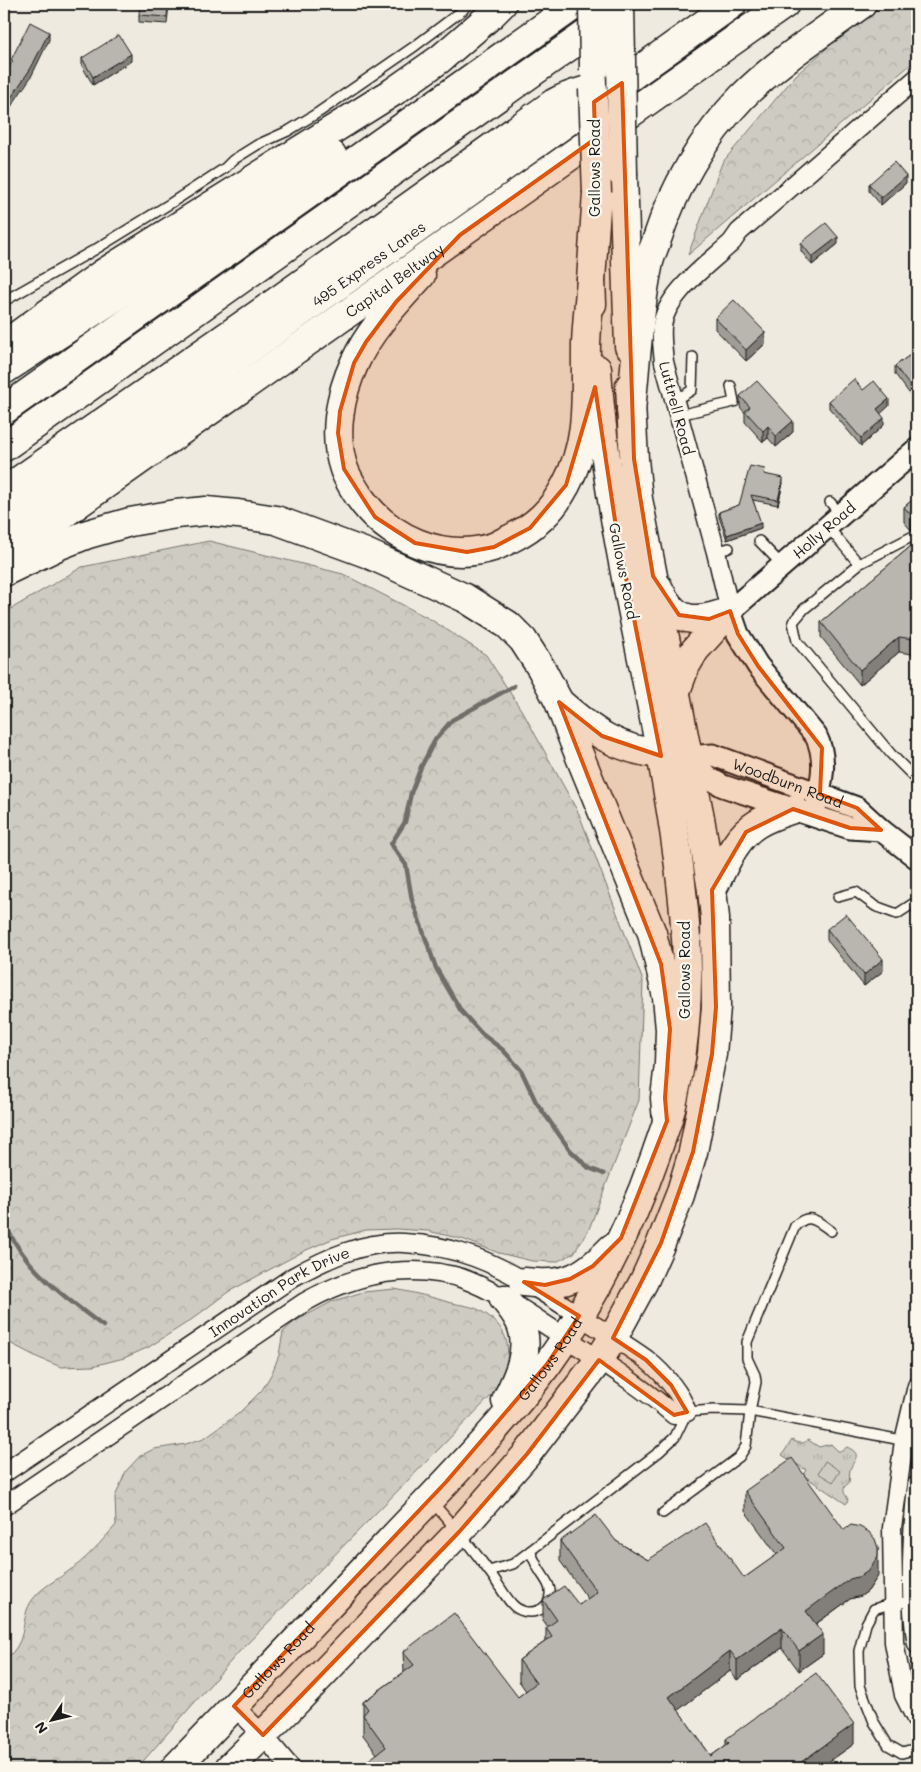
<svg xmlns="http://www.w3.org/2000/svg" width="921" height="1772" font-family="Mali,sans-serif">
<style>
.grass{fill:url(#grass-tufts);stroke:#75746f}
.forest{fill:url(#forest-crowns);stroke:#75746f}
.pitch{fill:#ceccc2;stroke:#75746f}
.lines{fill:none;stroke-linecap:round;stroke-linejoin:round}
.stream{stroke:#6f6d69;stroke-width:4.5}
.service-casing{stroke:#1c1c1c;stroke-width:12}
.minor-casing{stroke:#1c1c1c;stroke-width:21}
.tertiary-casing{stroke:#1c1c1c;stroke-width:25}
.primary-casing{stroke:#1c1c1c;stroke-width:31}
.motorway-casing{stroke:#1c1c1c;stroke-width:31}
.service{stroke:#fbf7ec;stroke-width:9}
.minor{stroke:#fbf7ec;stroke-width:18}
.tertiary{stroke:#fbf7ec;stroke-width:21}
.primary{stroke:#fbf7ec;stroke-width:28}
.motorway{stroke:#fbf7ec;stroke-width:28}
.primary-bridge-casing{stroke:#1c1c1c;stroke-width:31;stroke-linecap:butt}
.primary-bridge{stroke:#fbf7ec;stroke-width:28}
.wall{fill:#9f9d96;stroke:#1c1c1c}
.shaded-wall{fill:#827f7a;stroke:#1c1c1c}
.building{fill:#b9b6af;stroke:#1c1c1c}
.marked{fill:#de560d;fill-opacity:0.2;stroke:#de560d;stroke-width:4;stroke-linejoin:round}
.labels{text-anchor:middle;dominant-baseline:central;stroke-width:4.5;stroke-linejoin:round;paint-order:stroke}
.street-label{font-size:15px;fill:#1c1c1c;stroke:#fbf7ec}
</style>
<defs>
<pattern id="grass-tufts" width="24" height="20" patternUnits="userSpaceOnUse" patternTransform="scale(1.25)"><rect width="24" height="20" fill="#ceccc2"/><path d="M3 7l-1-3M5 7V3M7 7l1-3M15 17l-1-3M17 17v-4M19 17l1-3" fill="none" stroke="#b0afa6"/></pattern>
<pattern id="forest-crowns" width="20" height="18" patternUnits="userSpaceOnUse" patternTransform="scale(1.25)"><rect width="20" height="18" fill="#ceccc2"/><path d="M2 6a3 3 0 1 1 6 0M12 15a3 3 0 1 1 6 0" fill="none" stroke="#b0afa6"/></pattern>
</defs>
<rect width="100%" height="100%" fill="#eeeadf"/>
<filter id="ink" filterUnits="userSpaceOnUse"><feTurbulence type="fractalNoise" baseFrequency=".02" numOctaves="2"/><feDisplacementMap in="SourceGraphic" scale="10" xChannelSelector="R" yChannelSelector="G"/><feConvolveMatrix kernelMatrix="1 2 1 2 8 2 1 2 1" color-interpolation-filters="sRGB"/></filter>
<g filter="url(#ink)">
<path class="grass" d="M 792,1440 C 798,1444 802,1444 808,1440 L 819,1447 L 831,1444 L 838,1451 L 842,1451 L 847,1447 C 864,1455 853,1459 850,1470 C 849,1474 850,1478 849,1482 C 847,1487 845,1483 844,1489 C 843,1493 847,1496 848,1500 L 846,1504 L 803,1475 L 806,1470 L 782,1455 Z"/>
<g class="forest">
<polygon points="878,4 917,4 917,59 688,255 722,163 796,75"/>
<polygon points="209,541 343,574 430,619 486,655 525,716 579,814 643,981 639,1100 589,1229 574,1253 556,1262 532,1261 499,1253 462,1239 428,1231 396,1229 366,1230 332,1239 304,1251 228,1292 191,1320 149,1347 124,1358 93,1366 61,1367 39,1358 4,1340 4,613 82,567"/>
<path d="M 395,1289 C 414,1293 433,1297 451,1303 C 461,1305 473,1306 481,1311 C 515,1331 512,1358 497,1390 L 238,1653 L 137,1768 L 4,1768 L 4,1660 C 31,1641 18,1618 33,1599 C 43,1586 54,1582 66,1573 C 86,1560 101,1542 116,1525 L 115,1497 L 126,1471 L 140,1456 L 154,1449 L 186,1444 L 204,1438 L 238,1414 L 262,1390 L 272,1373 L 279,1355 L 283,1332 L 294,1322 L 333,1301 L 363,1292 Z"/>
</g>
<polygon class="pitch" points="825,1461 840,1471 833,1482 818,1473"/>
<g class="lines">
<g class="stream">
<polyline points="514,686 452,720 435,740 421,767 411,793 405,822 391,844 406,865 412,900 436,968 461,1011 482,1034 503,1050 521,1070 536,1102 570,1150 589,1168 604,1174"/>
<path d="M 4,1222 C 24,1268 64,1297 103,1326"/>
</g>
<defs>
<g id="service">
<polyline points="4,301 96,249 171,203 225,168 233,160 257,145 288,131 319,112 415,46 463,10 467,4"/>
<polyline points="674,397 684,395 692,390 693,357"/>
<polyline points="679,415 734,402 731,386"/>
<polyline points="830,502 841,515"/>
<polyline points="828,527 859,564"/>
<polyline points="917,534 859,564 804,609 793,622 797,641 891,754 917,780"/>
<polyline points="759,541 783,566"/>
<polyline points="716,552 729,548"/>
<polyline points="838,897 856,892 875,906 897,914 917,901"/>
<path d="M 432,1502 C 452,1524 471,1546 488,1570 C 497,1581 503,1594 512,1604 C 525,1619 552,1612 550,1591 C 550,1584 544,1578 540,1571 C 536,1565 533,1557 530,1551"/>
<path d="M 663,1513 L 739,1457 L 746,1446 L 750,1411 L 756,1382 L 755,1375 L 747,1358 L 747,1342 L 795,1226 C 810,1212 817,1221 831,1231"/>
<polyline points="489,1571 513,1564 659,1452 675,1437 687,1412 713,1410 750,1411 917,1443"/>
<polyline points="913,1602 893,1603 874,1609 866,1624 859,1651 860,1686 874,1722 888,1745 902,1753 917,1749"/>
</g>
<g id="minor">
<path d="M 730,611 L 716,552 L 664,362 C 663,350 661,339 662,327 C 665,294 709,264 732,242 L 739,232 L 917,78"/>
<polyline points="917,1386 904,1441 892,1528 894,1642 904,1695 917,1721"/>
<path id="s1" d="M 4,1473 L 293,1277 C 327,1258 364,1241 404,1243 C 427,1244 452,1249 474,1257 C 515,1272 552,1298 589,1322 C 608,1334 628,1346 646,1359 C 663,1373 680,1392 687,1412 L 674,1415 C 640,1385 601,1361 563,1336 C 530,1315 498,1291 461,1278 C 454,1275 446,1275 439,1273 C 391,1266 347,1278 305,1302 L 4,1506"/>
<path d="M 917,1485 C 912,1535 908,1595 917,1644"/>
<polyline points="234,1706 263,1735 291,1768"/>
</g>
<g id="tertiary">
<path id="s2" d="M 687,757 L 713,755 L 857,808 L 881,830 L 917,858"/>
<polyline points="687,757 709,778 723,786 850,828 881,830"/>
<path id="s3" d="M 813,815 C 820,789 829,762 816,736 L 758,666 L 738,634 L 730,611 L 917,449"/>
</g>
<g id="primary">
<polyline points="623,175 629,346"/>
<polyline points="592,304 591,280 597,193"/>
<path d="M 658,587 C 675,625 696,624 730,611"/>
<polyline points="676,691 685,667 695,650 730,611"/>
<path d="M 712,890 C 724,867 734,838 757,824 C 768,817 781,813 793,809"/>
<path d="M 524,1282 C 565,1287 583,1278 612,1248"/>
<path d="M 504,1299 C 510,1306 516,1314 520,1322 C 532,1348 518,1377 506,1401"/>
<path id="s4" d="M 175,1768 C 247,1694 317,1618 388,1543 C 443,1485 500,1428 547,1365 C 594,1300 630,1229 656,1154 C 662,1136 669,1119 673,1101 C 687,1040 690,973 684,911 C 667,728 608,552 597,369"/>
<polyline points="229,1768 287,1711 459,1532 527,1454 599,1360 613,1338 644,1281 661,1243 680,1195 693,1152 712,1054 716,1007 715,918 712,890 700,818 638,499 634,459 630,386"/>
</g>
<g id="motorway">
<path d="M 421,275 C 397,302 370,329 355,362 C 340,394 332,435 344,469 C 347,478 353,487 358,495 C 387,538 442,563 493,547 C 499,545 505,541 510,539 C 536,526 553,510 566,485 C 591,439 585,393 586,344 C 587,323 589,301 591,280"/>
<polyline points="4,345 102,274 393,92 440,59 490,16 502,4"/>
<polyline points="4,370 332,155"/>
<polyline points="4,410 576,4"/>
<path d="M 631,410 C 636,363 638,314 648,267 C 649,259 653,250 656,242 C 673,189 703,137 742,97 C 777,62 822,33 862,4"/>
<polyline points="4,447 609,18"/>
<path d="M 4,491 L 266,309 L 554,103 C 573,92 589,91 609,83"/>
<path id="s5" d="M 4,524 L 732,4"/>
<path id="s6" d="M 4,556 L 785,4"/>
<polyline points="4,572 60,545 88,534 130,522 176,514 206,511 238,514 276,520 366,553 465,598 508,625 523,640 541,668 559,702 574,742 652,933 667,997 670,1029 669,1064 665,1098 667,1121"/>
<path d="M 560,703 C 592,731 617,750 661,754"/>
</g>
</defs>
<use href="#service" class="service-casing"/>
<use href="#minor" class="minor-casing"/>
<use href="#tertiary" class="tertiary-casing"/>
<use href="#primary" class="primary-casing"/>
<use href="#motorway" class="motorway-casing"/>
<use href="#service" class="service"/>
<use href="#minor" class="minor"/>
<use href="#tertiary" class="tertiary"/>
<use href="#primary" class="primary"/>
<use href="#motorway" class="motorway"/>
<defs>
<g id="primary-bridge">
<polyline points="593,4 594,70"/>
<polyline points="620,4 623,175"/>
<polyline points="593,89 597,193"/>
</g>
</defs>
<use href="#primary-bridge" class="primary-bridge-casing"/>
<use href="#primary-bridge" class="primary-bridge"/>
</g>
<g class="wall">
<polygon points="169,4 167,24 139,22 139,15"/>
<polygon points="82,58 131,61 93,85 82,66"/>
<polygon points="906,183 881,205 869,191 869,184"/>
<polygon points="801,243 838,244 812,265 801,251"/>
<polygon points="715,318 765,344 746,361 715,329"/>
<polygon points="917,350 917,393 912,397 895,374 895,366"/>
<polygon points="863,390 889,406 880,413 884,425 861,446 829,408 829,401"/>
<polygon points="740,396 793,432 776,447 768,438 763,442 745,422 745,413 740,407"/>
<polygon points="765,474 783,483 778,505 753,500 761,528 727,540 719,517 719,512 739,505"/>
<polygon points="917,496 917,528 911,530 904,522 904,507"/>
<polygon points="917,541 917,658 913,654 899,652 860,685 821,637 821,622"/>
<polygon points="827,929 883,971 864,986 827,940"/>
<polygon points="745,1491 878,1576 868,1591 861,1596 850,1599 816,1624 823,1654 799,1671 782,1648 737,1680 730,1671 678,1710 711,1756 726,1745 726,1739 854,1744 820,1768 377,1754 363,1735 363,1702 404,1672 403,1652 518,1697 526,1691 519,1681 519,1660 546,1641 546,1628 548,1627 543,1620 543,1600 579,1605 588,1599 560,1561 560,1541 616,1541 648,1560 744,1578 777,1555 745,1511"/>
</g>
<g class="shaded-wall">
<polygon points="49,32 49,40 31,77 4,117 4,108"/>
<polygon points="131,54 131,61 93,85 93,77"/>
<polygon points="906,176 906,183 881,205 881,198"/>
<polygon points="838,237 838,244 812,265 812,257"/>
<polygon points="765,332 765,344 746,361 746,350"/>
<polygon points="917,385 917,393 912,397 912,389"/>
<polygon points="889,399 889,406 877,417 877,409"/>
<polygon points="884,418 884,425 861,446 861,438"/>
<polygon points="793,421 793,432 776,447 776,436"/>
<polygon points="768,426 768,438 763,442 763,431"/>
<polygon points="783,478 783,483 778,505 778,500"/>
<polygon points="917,513 917,528 911,530 911,515"/>
<polygon points="761,523 761,528 727,540 727,535"/>
<polygon points="899,637 899,652 860,685 860,670"/>
<polygon points="883,959 883,971 864,986 864,975"/>
<polygon points="878,1548 878,1576 868,1591 861,1596 850,1599 806,1631 806,1611"/>
<polygon points="782,1628 782,1648 737,1680 737,1660"/>
<polygon points="823,1634 823,1654 799,1671 799,1651"/>
<polygon points="730,1651 730,1671 669,1717 669,1697"/>
<polygon points="854,1724 854,1744 820,1768 793,1768"/>
</g>
<g class="building">
<polygon points="140,4 168,4 167,17 139,15"/>
<polygon points="30,22 49,32 31,68 4,108 4,74 13,61 11,60"/>
<polygon points="119,35 131,54 93,77 82,58"/>
<polygon points="894,162 906,176 881,198 869,184"/>
<polygon points="826,223 838,237 812,257 801,243"/>
<polygon points="734,300 765,332 746,350 715,318"/>
<polygon points="917,350 917,385 912,389 895,366"/>
<polygon points="854,379 863,390 874,381 889,399 877,409 884,418 861,438 829,401"/>
<polygon points="757,381 793,421 776,436 768,426 763,431 745,411 750,407 740,396"/>
<polygon points="750,466 765,469 764,474 783,478 778,500 751,495 761,523 727,535 719,512 739,505"/>
<polygon points="917,496 917,513 911,515 904,507"/>
<polygon points="917,541 917,644 913,639 899,637 860,670 821,622"/>
<polygon points="846,914 883,959 864,975 827,929"/>
<polygon points="792,1458 844,1530 851,1525 860,1527 869,1532 875,1539 878,1548 878,1556 868,1571 861,1576 850,1579 806,1611 823,1634 799,1651 782,1628 737,1660 730,1651 669,1697 711,1756 729,1743 726,1739 816,1673 854,1724 793,1768 358,1768 386,1747 363,1715 368,1709 363,1702 414,1665 403,1652 454,1613 518,1697 536,1683 519,1660 552,1637 546,1628 557,1620 543,1600 564,1586 579,1605 597,1592 560,1541 596,1515 616,1541 648,1560 705,1523 744,1578 786,1548 745,1491"/>
</g>
</g>
<path class="marked" d="M 622,83 L 634,459 L 653,576 L 679,615 L 709,619 L 730,611 L 738,634 L 758,666 L 822,748 L 820,794 L 857,808 L 881,830 L 850,828 L 793,809 L 746,832 L 712,890 L 716,1007 L 712,1054 L 693,1152 L 661,1243 L 613,1338 L 646,1360 L 671,1385 L 687,1412 L 674,1415 L 599,1360 L 527,1454 L 459,1532 L 263,1735 L 234,1706 L 446,1482 L 547,1364 L 579,1316 L 524,1282 L 545,1285 L 570,1279 L 593,1266 L 621,1238 L 667,1121 L 665,1098 L 670,1029 L 661,964 L 559,702 L 602,736 L 661,756 L 616,527 L 595,387 L 566,485 L 530,528 L 494,547 L 467,552 L 415,543 L 375,517 L 344,469 L 338,433 L 340,411 L 354,363 L 366,342 L 396,302 L 460,235 L 595,139 L 594,102 Z"/>
<g class="labels">
<g class="street-label">
<text transform="translate(594 168) rotate(-90)">Gallows Road</text>
<text stroke="none"><textPath href="#s5" startOffset="448">495 Express Lanes</textPath></text>
<text stroke="none"><textPath href="#s6" startOffset="478">Capital Beltway</textPath></text>
<text transform="translate(677 408) rotate(75)">Luttrell Road</text>
<text stroke="none"><textPath href="#s3" startOffset="358">Holly Road</textPath></text>
<text transform="translate(624 571) rotate(79)">Gallows Road</text>
<text stroke="none"><textPath href="#s2" startOffset="106">Woodburn Road</textPath></text>
<text transform="translate(684 970) rotate(-90)">Gallows Road</text>
<text stroke="none"><textPath href="#s1" startOffset="330">Innovation Park Drive</textPath></text>
<text stroke="none"><textPath href="#s4" startOffset="555">Gallows Road</textPath></text>
<text stroke="none"><textPath href="#s4" startOffset="149">Gallows Road</textPath></text>
</g>
</g>
<rect width="921" height="1772" fill="none" stroke="#fbf7ec" stroke-width="20"/>
<rect x="10" y="10" width="901" height="1752" fill="none" stroke="#1c1c1c" stroke-width="2" filter="url(#ink)"/>
<g transform="translate(52 1720) rotate(235)" stroke="#fbf7ec" stroke-width="4" paint-order="stroke">
<path d="M0-4L9 19L0 12L-9 19Z" fill="#1c1c1c"/>
<text y="-8" font-size="14" font-weight="bold" text-anchor="middle" fill="#1c1c1c">N</text>
</g>
</svg>
